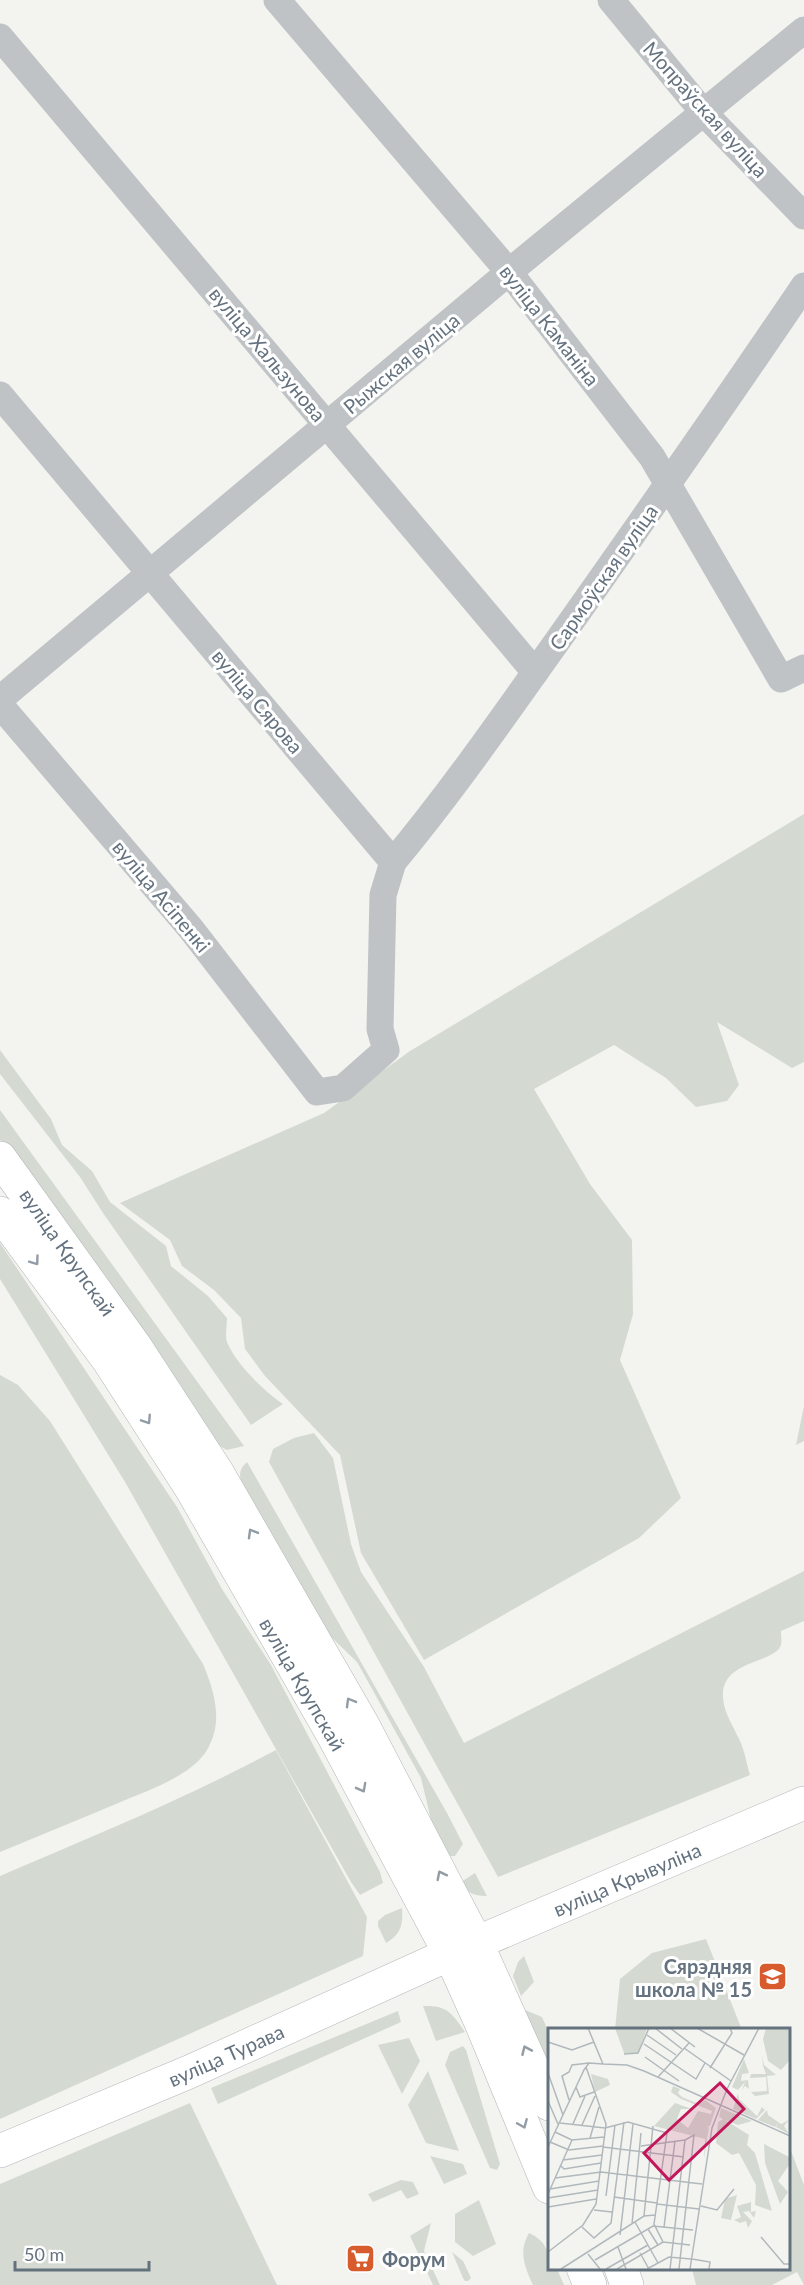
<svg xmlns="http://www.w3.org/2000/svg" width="804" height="2285" font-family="Lato,sans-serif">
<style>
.green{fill:#d4dad1}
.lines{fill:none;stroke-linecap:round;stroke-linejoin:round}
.major-casing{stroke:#b2b6b9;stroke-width:34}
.minor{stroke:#bfc3c6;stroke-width:27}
.major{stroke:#fff;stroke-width:33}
.oneway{stroke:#929ca5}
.labels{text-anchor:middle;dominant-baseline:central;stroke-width:6;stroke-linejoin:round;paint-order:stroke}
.street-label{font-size:20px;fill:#64727f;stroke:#fff}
.poi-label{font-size:20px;font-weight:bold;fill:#64727f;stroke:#fff;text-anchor:end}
.inset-road{fill:none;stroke:#b1b8bc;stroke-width:1.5}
.view{fill:#c2185b;fill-opacity:0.15;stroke:#c2185b;stroke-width:3}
.inset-edge{fill:none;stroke:#64727f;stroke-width:3}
</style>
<rect width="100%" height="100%" fill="#f3f4f0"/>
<g class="green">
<polygon points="804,814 804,1062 792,1068 717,1022 739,1085 727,1101 696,1107 666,1078 614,1045 534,1089 590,1184 632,1240 633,1314 620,1360 681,1498 639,1538 424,1660 361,1553 340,1455 265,1376 245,1349 241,1318 214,1290 182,1266 170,1240 120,1203 324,1113 410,1051"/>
<path d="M 0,1050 L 51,1119 L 62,1145 L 92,1171 L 110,1202 L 166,1246 L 171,1266 L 208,1296 L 227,1318 C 227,1325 225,1336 227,1342 C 236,1364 264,1391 283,1404 L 251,1425 L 103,1213 L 80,1177 L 0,1074 Z"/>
<polygon points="0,1110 244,1446 227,1450 214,1443 77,1242 0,1140"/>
<polygon points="0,1243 177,1507 222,1589 271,1665 380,1872 383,1883 360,1895 351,1882 125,1482 0,1279"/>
<path d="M 0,1375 L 18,1385 L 50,1421 L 203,1664 C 213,1688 223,1718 210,1744 C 208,1749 204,1755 200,1759 C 183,1778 147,1791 123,1801 C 83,1818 41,1835 0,1852 Z"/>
<polygon points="804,1406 804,1441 796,1445"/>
<path d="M 314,1433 L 333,1458 L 351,1544 L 361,1572 L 424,1667 L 464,1743 L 804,1571 L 804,1621 L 781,1631 C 781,1635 782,1641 781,1645 C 775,1663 726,1660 723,1692 C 722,1709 730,1720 737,1735 C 744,1747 746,1761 750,1775 L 498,1877 L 269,1462 L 273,1449 L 294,1438 Z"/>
<path d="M 247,1462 L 447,1813 L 463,1844 L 455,1856 L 449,1856 L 432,1824 L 421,1778 L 371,1687 L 357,1662 L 331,1637 L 243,1487 C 239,1476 238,1470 247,1462 Z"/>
<path d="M 276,1750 L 367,1917 L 363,1956 L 0,2119 L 0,1876 C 93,1836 187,1798 276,1750 Z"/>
<path d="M 475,1873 L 487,1896 C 473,1896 468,1893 461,1882 Z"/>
<path d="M 402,1908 C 403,1925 401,1934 386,1943 L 378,1926 L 378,1921 L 385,1915 Z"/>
<polygon points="706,1939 742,2030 615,2030 620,1979 652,1953"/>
<polygon points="524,1956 534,1982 521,1996 513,1976 518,1962"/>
<path d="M 423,2006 C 447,2005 452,2013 465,2032 L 436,2041 Z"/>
<polygon points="525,2010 542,2017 549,2033 549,2067"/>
<polygon points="398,2011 401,2022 218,2104 211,2088"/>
<polygon points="409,2038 420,2061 402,2094 378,2045"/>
<polygon points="463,2046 466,2050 500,2164 497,2170 490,2168 445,2065 450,2052"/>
<polygon points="428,2071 459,2151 426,2143 408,2105"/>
<polygon points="190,2103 277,2285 0,2285 0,2184"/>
<polygon points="788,2143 804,2185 804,2285 797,2272 772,2285 696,2285 692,2269 788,2268"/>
<polygon points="430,2156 463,2164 467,2174 444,2184"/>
<polygon points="401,2180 413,2182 419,2194 407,2199 401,2190 373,2202 368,2194"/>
<polygon points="479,2200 496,2244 473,2256 455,2242 455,2214"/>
<polygon points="431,2223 424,2251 440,2285 433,2285 410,2236"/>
<path d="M 529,2233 C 546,2241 549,2251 549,2268 L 557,2269 L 564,2285 L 533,2285 C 525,2267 518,2252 529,2233 Z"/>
<polygon points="452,2252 463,2261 471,2278 468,2281 465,2281 463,2278"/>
</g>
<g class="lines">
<defs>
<g id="major">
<polyline points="0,1158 135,1346 217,1472 364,1727 477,1944 549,2104"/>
<polyline points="0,1213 109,1361 191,1488 332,1733 450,1954 482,2025 549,2187"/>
<polyline points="0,2151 189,2072 450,1954 804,1803"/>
<polyline points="583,2268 590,2285"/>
<polyline points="621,2268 627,2285"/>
</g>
</defs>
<use href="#major" class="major-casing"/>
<g class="minor">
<polyline points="277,0 509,272 652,457 781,679 804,668"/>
<polyline points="611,0 704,113 804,216"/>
<polyline points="0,37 535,672"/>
<polyline points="0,395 393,862 383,895 380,1029 386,1050 343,1088 317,1092 191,929 0,705"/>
<polyline points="0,699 509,272 804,30"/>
<path d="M 393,862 C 453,790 506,713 561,636 C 643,520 724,404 804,286"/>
</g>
<use href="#major" class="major"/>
</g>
<defs><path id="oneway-chevron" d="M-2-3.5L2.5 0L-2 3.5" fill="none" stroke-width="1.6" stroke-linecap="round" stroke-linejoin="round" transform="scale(1.5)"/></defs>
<g class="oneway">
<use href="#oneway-chevron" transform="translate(35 1261) rotate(54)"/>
<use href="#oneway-chevron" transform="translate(147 1420) rotate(57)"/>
<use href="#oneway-chevron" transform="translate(252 1533) rotate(-120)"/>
<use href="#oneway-chevron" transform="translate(350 1702) rotate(-120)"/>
<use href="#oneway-chevron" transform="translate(362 1788) rotate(62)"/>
<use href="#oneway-chevron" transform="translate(441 1875) rotate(-117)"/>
<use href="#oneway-chevron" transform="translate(526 2050) rotate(-114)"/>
<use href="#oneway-chevron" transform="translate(523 2124) rotate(67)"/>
</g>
<defs>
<symbol id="school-square" viewBox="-11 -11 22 22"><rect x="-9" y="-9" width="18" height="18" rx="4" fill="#d75b2c" stroke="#fff"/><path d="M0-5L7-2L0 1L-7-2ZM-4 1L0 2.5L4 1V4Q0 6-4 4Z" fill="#fff"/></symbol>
<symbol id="supermarket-square" viewBox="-11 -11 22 22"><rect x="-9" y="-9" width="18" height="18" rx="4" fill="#d75b2c" stroke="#fff"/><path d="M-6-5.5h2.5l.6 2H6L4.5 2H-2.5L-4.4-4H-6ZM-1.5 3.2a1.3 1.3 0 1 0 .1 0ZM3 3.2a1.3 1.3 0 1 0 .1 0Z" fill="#fff"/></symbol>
</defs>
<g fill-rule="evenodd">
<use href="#school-square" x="756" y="1960" width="33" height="33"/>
<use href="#supermarket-square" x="344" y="2242" width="33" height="33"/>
</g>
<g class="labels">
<g class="street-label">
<text transform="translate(706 109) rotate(48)">Мопраўская вуліца</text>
<text transform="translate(550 325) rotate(52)">вуліца Каманіна</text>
<text transform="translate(268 354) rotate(50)">вуліца Хальзунова</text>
<text transform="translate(401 363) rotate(-40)">Рыжская вуліца</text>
<text transform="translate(603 577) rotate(-55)">Сармоўская вуліца</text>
<text transform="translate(258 701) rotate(50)">вуліца Сярова</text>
<text transform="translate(162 896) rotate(50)">вуліца Асіпенкі</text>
<text transform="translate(68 1252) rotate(55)">вуліца Крупскай</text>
<text transform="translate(303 1684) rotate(60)">вуліца Крупскай</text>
<text transform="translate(627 1879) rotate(-23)">вуліца Крывуліна</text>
<text transform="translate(226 2055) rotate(-24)">вуліца Турава</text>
</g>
<g class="poi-label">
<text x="752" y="1966">Сярэдняя<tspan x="752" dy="23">школа № 15</tspan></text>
<text x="382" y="2259" text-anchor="start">Форум</text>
</g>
</g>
<g transform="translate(548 2028)">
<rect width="242" height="242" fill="#f3f4f0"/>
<path d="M 67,0 L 99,0 L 90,26 L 76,25 ZM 218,0 L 241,0 L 241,33 L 233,42 L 220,33 L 215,11 ZM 214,27 L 216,37 L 228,47 L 219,48 L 221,66 L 207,68 L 203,64 L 219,63 L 218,49 L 202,50 L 203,46 L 218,46 L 215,38 ZM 196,31 L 201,45 L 194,46 L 193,53 L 200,52 L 201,61 L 197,58 L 194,62 L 197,54 L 190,62 L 184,59 ZM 43,46 L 60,51 L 62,57 L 47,64 ZM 125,58 L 132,61 L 130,65 L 134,69 L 151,76 L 157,72 L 168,80 L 162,98 L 158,98 L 161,99 L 156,131 L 157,111 L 106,98 L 127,75 L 144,81 L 133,81 L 129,91 L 140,100 L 150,83 L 163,86 L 164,83 L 133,71 L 123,64 ZM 190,65 L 191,71 L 209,88 L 214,79 L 217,82 L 208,91 L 185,81 ZM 173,80 L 204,93 L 190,97 L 177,92 L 201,107 L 199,117 L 207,125 L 224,183 L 207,177 L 208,157 L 191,125 L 184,127 L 168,115 L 170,94 L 175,91 L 171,89 ZM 219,82 L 220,87 L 233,96 L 241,92 L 236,98 L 241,106 L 228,99 L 230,95 L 227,99 L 210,92 ZM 216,116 L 241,129 L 241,137 L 230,153 L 240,164 L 232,176 L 217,135 ZM 189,167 L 183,192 L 173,190 L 177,171 ZM 203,174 L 203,184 L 208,183 L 206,190 L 201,183 L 195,184 L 204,193 L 200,200 L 198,193 L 192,195 L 186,192 L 193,189 L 189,178 Z" fill="#d4dad1"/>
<path class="inset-road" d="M 40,0 L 55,36 L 79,37 L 96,43 L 242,108M 107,0 L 134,21M 122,0 L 147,19M 149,0 L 196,27M 99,7 L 128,27M 0,14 L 24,22 L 46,14M 96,16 L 148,51 L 157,35M 136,20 L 183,53M 76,26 L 90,25 L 101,0M 97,29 L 131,53M 162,40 L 184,5 L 182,0M 0,45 L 15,87M 110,49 L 141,15M 28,59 L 32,69 L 46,64M 21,72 L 14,48 L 21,44 L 24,37 L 41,35M 0,73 L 10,96M 12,95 L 57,100M 25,96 L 37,68M 34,97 L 47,68M 57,100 L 80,94 L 119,105 L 106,196 L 115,214M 7,104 L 24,112M 42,110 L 51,79M 24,112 L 56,109M 2,114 L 21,122 L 55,118M 93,118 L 137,112M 0,119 L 36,42 L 41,35 L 55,36M 55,119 L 136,129M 15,132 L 54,127M 13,138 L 16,141 L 53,135M 7,150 L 53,144 L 154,156M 2,161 L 51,153M 0,166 L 24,112M 58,168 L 67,97M 66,169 L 109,175M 0,170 L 50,162M 109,176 L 151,181M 153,178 L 169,182 L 186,161M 0,179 L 48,171M 46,182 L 64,184M 96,188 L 105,98M 87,194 L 110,235M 84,196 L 93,105M 34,199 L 46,210 L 63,195 L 76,94M 116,199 L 127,113M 100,201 L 110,217M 72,207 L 85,96M 213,209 L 236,236 L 242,236M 70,219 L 78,241M 0,224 L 35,197 L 48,176 L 58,96 L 38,39M 92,225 L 101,241M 40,226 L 52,241M 144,231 L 162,234 L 161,241M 47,232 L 105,198 L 145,202M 13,241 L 96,188 L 107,187M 58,241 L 100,217M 69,241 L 115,214 L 142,217M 99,241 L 121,229 L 143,231M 122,241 L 137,112 L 146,107 L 131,241M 142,241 L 164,100 L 179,61 L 211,0"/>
<path class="view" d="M 172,55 L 196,81 L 121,152 L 96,125 Z"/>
<rect width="242" height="242" class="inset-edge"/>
</g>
<path d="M15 2261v9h134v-9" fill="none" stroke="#64727f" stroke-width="3"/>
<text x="24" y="2261" font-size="18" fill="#64727f" stroke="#ffffff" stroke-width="4.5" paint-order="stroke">50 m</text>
</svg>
